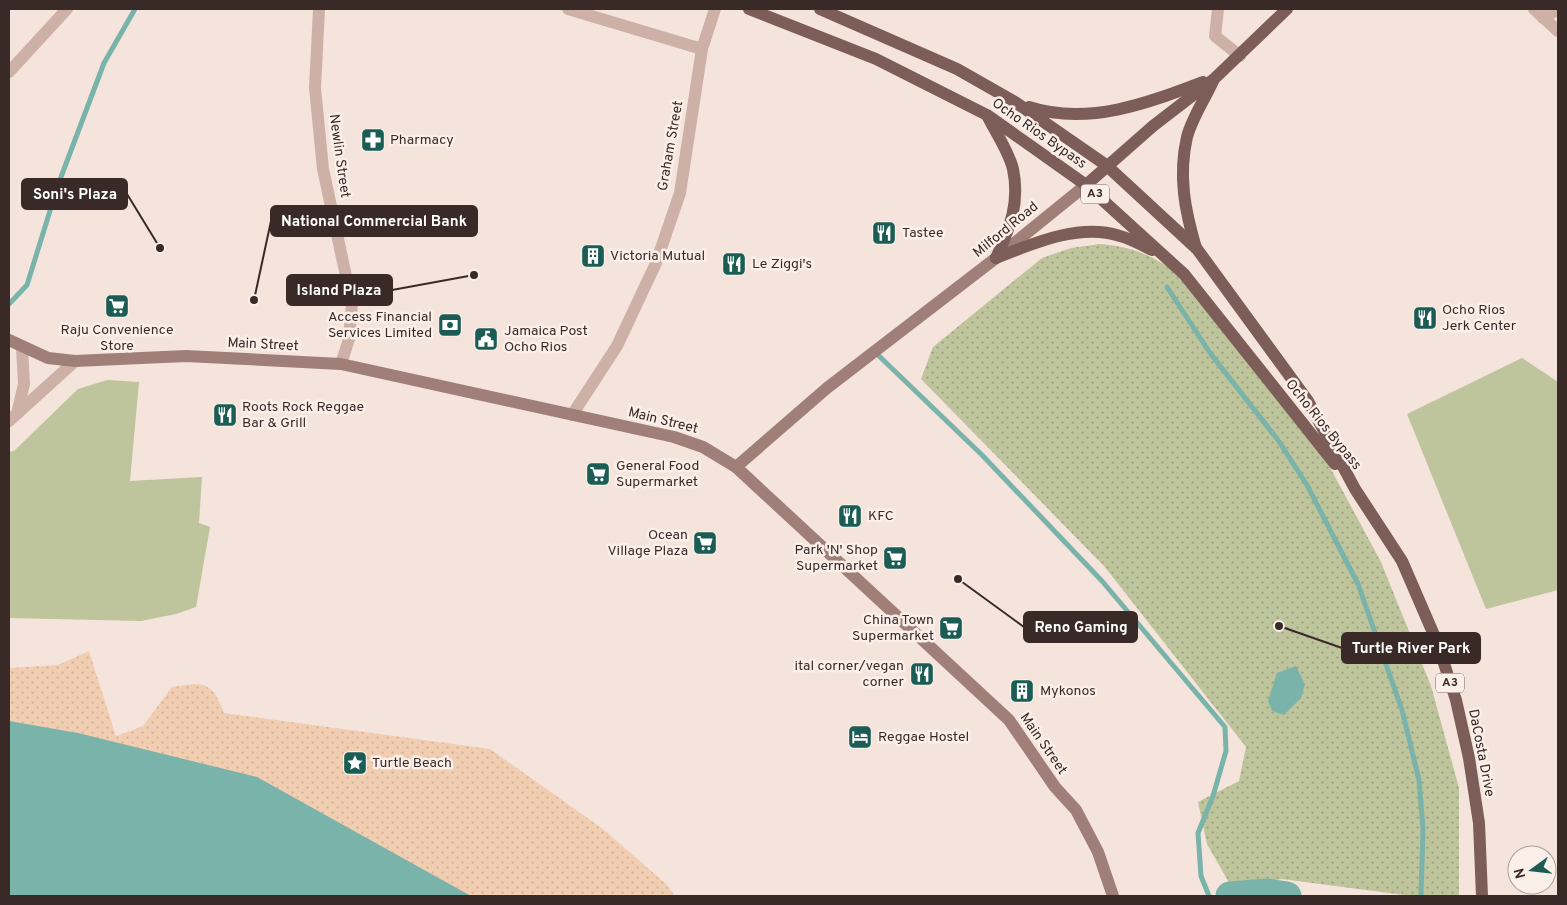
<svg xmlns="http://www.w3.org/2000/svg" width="1567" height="905" font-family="Overpass,sans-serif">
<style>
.grass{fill:#bec49b}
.sand{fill:url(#sand-dots)}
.park{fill:url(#park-dots)}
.water{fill:#7ab3aa}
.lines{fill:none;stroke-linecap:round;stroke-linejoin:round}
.stream{stroke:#7ab3aa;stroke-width:5}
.river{stroke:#7ab3aa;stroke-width:29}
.street{stroke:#cdb1a7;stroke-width:12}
.secondary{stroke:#a17f79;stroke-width:12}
.primary{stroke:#7c5d58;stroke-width:12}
.labels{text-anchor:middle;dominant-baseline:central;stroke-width:5;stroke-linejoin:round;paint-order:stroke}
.shield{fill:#fbefe9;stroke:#736562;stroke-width:1}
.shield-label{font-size:12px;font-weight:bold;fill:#392a28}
.street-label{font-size:14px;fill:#392a28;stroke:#fbefe9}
.poi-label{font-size:14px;fill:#392a28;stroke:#fbefe9;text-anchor:start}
.leader{fill:none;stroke:#392a28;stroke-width:2}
.callout-dot{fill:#392a28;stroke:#fbefe9;stroke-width:2}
.callout{fill:#392a28;stroke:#392a28;stroke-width:2}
.callout-label{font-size:15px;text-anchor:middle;font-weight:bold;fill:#fff}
</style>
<defs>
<pattern id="sand-dots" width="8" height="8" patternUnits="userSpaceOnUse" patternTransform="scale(1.25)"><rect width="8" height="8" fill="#f1ceb1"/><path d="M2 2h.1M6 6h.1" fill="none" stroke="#cfb198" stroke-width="1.8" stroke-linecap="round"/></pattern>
<pattern id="park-dots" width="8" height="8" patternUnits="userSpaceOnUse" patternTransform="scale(1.25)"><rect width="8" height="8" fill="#bec49b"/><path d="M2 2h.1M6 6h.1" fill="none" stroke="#9b9f7e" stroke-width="1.8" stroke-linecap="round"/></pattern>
</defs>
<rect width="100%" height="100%" fill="#f4e4dc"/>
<g class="grass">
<polygon points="1522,358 1558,382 1558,590 1486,609 1407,414"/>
<polygon points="107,380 139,382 130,481 202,477 199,523 210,527 196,607 176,614 141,621 9,618 9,452 14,451 78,389"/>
</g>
<path class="sand" d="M 89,651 L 116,736 L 143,726 L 172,687 C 204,682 212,681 224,713 L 490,749 L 603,829 L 666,884 L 675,896 L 470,896 L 9,721 L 9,668 L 58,665 Z"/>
<path class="park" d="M 1100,244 C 1134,247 1151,255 1179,274 L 1319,447 L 1381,562 L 1431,686 L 1459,788 L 1459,896 L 1412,896 L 1282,879 L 1231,886 L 1207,844 L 1198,802 L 1239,781 L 1246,747 L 1104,566 L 921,379 L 933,347 L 1042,258 L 1071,248 Z"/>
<g class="water">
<polygon points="1296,666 1305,684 1301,698 1284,715 1272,711 1268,701 1277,673"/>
<polygon points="9,721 78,733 257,777 471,896 9,896"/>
</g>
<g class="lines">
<g class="stream">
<polyline points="1167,287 1210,353 1278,440 1307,485 1358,584 1402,710 1419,780 1423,829 1421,896"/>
<polyline points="9,304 27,285 58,185 104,63 135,9"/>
<polyline points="879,356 982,455 1102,581 1225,727 1226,751 1213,796 1198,833 1201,876 1209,896"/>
</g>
<polyline class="river" points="1230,896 1267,893 1287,896"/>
<g class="street">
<polyline points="319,9 315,88 323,169 352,304 349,339 341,364"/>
<polyline points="568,9 702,49"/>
<polyline points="1218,9 1215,36 1240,56"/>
<polyline points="1534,9 1558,31"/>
<polyline points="1543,18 1558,9"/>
<polyline points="9,72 67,9"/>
<polyline points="17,414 24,384 22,348"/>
<polyline points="572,415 617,346 656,263 680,193 702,49 715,9"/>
<polyline points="9,421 75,361"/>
</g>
<g class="secondary">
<polyline points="9,340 48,358 75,361 186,356 341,364 674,437 703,447 736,467 1009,720 1055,787 1076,810 1098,852 1113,896"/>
<polyline points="736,467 827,388 996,258 1086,185"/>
</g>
<g class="primary">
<polyline points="749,9 876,59 987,115 1086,185 1184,274 1335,464"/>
<polyline points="820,9 957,69 1015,102 1106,165 1197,249 1308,401 1355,489 1402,561 1437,642 1456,700 1469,758 1479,823 1482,896"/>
<path d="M 1029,107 C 1088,126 1148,103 1203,82"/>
<path d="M 988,117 C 996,133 1009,152 1013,169 C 1020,203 1010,228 996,258"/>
<polyline points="1086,185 1153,126 1214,79 1287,9"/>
<path d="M 1196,248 C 1185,211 1178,176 1187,137 C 1192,118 1205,99 1213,81"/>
<path d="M 996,258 C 1034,243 1079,223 1120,236 C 1131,239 1142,245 1152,250"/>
</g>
</g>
<defs>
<symbol id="pharmacy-square" viewBox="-11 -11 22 22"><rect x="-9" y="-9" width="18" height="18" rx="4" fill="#1b5d54" stroke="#fbefe9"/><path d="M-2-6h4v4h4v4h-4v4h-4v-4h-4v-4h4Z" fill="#fff"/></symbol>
<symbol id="restaurant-square" viewBox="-11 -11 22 22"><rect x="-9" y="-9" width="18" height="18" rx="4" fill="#1b5d54" stroke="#fbefe9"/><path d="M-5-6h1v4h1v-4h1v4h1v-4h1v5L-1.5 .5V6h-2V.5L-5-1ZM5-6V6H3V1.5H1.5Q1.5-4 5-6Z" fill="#fff"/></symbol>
<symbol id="building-square" viewBox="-11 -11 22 22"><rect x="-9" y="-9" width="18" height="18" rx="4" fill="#1b5d54" stroke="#fbefe9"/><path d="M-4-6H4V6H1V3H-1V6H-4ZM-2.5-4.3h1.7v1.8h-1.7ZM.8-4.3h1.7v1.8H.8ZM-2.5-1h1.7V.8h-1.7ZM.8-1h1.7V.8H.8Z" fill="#fff"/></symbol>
<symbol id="supermarket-square" viewBox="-11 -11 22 22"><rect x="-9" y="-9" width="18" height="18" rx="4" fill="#1b5d54" stroke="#fbefe9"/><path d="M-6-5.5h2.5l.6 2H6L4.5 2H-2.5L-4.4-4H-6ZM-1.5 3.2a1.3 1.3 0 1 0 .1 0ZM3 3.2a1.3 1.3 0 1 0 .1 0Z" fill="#fff"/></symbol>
<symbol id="bank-square" viewBox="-11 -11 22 22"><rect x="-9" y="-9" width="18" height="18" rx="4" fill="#1b5d54" stroke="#fbefe9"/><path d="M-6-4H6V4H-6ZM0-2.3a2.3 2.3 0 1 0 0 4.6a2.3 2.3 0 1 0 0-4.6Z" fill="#fff"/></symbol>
<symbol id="civic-square" viewBox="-11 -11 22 22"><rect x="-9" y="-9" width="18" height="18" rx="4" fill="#1b5d54" stroke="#fbefe9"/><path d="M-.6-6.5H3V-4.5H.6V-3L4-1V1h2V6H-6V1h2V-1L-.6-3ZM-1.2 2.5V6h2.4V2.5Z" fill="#fff"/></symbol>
<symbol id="hotel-square" viewBox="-11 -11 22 22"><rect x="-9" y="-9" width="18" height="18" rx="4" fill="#1b5d54" stroke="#fbefe9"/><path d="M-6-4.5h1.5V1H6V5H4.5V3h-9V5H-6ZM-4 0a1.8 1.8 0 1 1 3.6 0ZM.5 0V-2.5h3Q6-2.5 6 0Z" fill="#fff"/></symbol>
<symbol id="sight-square" viewBox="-11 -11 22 22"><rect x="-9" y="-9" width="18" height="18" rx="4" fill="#1b5d54" stroke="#fbefe9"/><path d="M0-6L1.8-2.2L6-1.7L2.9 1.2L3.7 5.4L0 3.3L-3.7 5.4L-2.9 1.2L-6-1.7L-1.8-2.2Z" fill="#fff"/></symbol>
</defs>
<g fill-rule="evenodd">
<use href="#pharmacy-square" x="359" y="126" width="28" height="28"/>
<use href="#restaurant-square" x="870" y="219" width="28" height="28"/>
<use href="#building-square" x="579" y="242" width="28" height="28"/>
<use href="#restaurant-square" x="720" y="250" width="28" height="28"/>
<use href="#supermarket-square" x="103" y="292" width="28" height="28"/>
<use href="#restaurant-square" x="1411" y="304" width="28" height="28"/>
<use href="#bank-square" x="436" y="311" width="28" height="28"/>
<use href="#civic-square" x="472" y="325" width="28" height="28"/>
<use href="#restaurant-square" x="211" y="401" width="28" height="28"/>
<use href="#supermarket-square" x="584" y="460" width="28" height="28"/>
<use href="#restaurant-square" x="836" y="502" width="28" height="28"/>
<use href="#supermarket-square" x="691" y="529" width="28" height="28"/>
<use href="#supermarket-square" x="881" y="544" width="28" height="28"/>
<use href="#supermarket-square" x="937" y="614" width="28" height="28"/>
<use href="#restaurant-square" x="908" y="660" width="28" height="28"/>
<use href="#building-square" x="1008" y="677" width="28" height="28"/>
<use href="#hotel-square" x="846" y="723" width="28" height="28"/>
<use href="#sight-square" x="341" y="749" width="28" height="28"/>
</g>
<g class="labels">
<g class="shield">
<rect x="1081" y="184.5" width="28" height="19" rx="4"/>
<rect x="1436" y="673.5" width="28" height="19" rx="4"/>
</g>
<g class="shield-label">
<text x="1095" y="194">A3</text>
<text x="1450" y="683">A3</text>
</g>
<g class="street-label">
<text transform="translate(1039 134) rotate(35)">Ocho Rios Bypass</text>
<text transform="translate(671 146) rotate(-80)">Graham Street</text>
<text transform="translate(339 156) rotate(82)">Newlin Street</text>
<text transform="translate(1006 230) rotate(-39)">Milford Road</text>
<text transform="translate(263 345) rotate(3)">Main Street</text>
<text transform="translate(663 421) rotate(14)">Main Street</text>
<text transform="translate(1323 425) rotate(51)">Ocho Rios Bypass</text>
<text transform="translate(1043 744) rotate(55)">Main Street</text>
<text transform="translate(1481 753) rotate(79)">DaCosta Drive</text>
</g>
<g class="poi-label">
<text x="390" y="140">Pharmacy</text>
<text x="902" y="233">Tastee</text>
<text x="610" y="256">Victoria Mutual</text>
<text x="752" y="264">Le Ziggi's</text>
<text x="1442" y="310">Ocho Rios<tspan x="1442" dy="16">Jerk Center</tspan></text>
<text x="432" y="317" text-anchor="end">Access Financial<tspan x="432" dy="16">Services Limited</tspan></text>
<text x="117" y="330" text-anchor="middle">Raju Convenience<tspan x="117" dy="16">Store</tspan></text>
<text x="504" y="331">Jamaica Post<tspan x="504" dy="16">Ocho Rios</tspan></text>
<text x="242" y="407">Roots Rock Reggae<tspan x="242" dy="16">Bar &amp; Grill</tspan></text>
<text x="616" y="466">General Food<tspan x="616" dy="16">Supermarket</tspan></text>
<text x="868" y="516">KFC</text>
<text x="688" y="535" text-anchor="end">Ocean<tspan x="688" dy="16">Village Plaza</tspan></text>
<text x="878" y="550" text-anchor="end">Park 'N' Shop<tspan x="878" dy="16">Supermarket</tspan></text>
<text x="934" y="620" text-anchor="end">China Town<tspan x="934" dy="16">Supermarket</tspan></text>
<text x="904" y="666" text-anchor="end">ital corner/vegan<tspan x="904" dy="16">corner</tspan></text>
<text x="1040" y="691">Mykonos</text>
<text x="878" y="737">Reggae Hostel</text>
<text x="372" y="763">Turtle Beach</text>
</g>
</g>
<path class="leader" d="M160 248L127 194M254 300L271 221M474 275L392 290M958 579L1024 627M1279 626L1342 648"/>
<g class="callout-dot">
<circle cx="160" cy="248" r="5"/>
<circle cx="254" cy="300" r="5"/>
<circle cx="474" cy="275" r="5"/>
<circle cx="958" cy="579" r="5"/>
<circle cx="1279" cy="626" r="5"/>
</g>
<g class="callout">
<rect x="22" y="179" width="105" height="30" rx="5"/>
<rect x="271" y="206" width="206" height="30" rx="5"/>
<rect x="287" y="275" width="105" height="30" rx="5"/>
<rect x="1024" y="612" width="113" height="30" rx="5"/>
<rect x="1342" y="633" width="138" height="30" rx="5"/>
</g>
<g class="callout-label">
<text x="75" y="199">Soni's Plaza</text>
<text x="374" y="226">National Commercial Bank</text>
<text x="339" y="295">Island Plaza</text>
<text x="1081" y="632">Reno Gaming</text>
<text x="1411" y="653">Turtle River Park</text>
</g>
<rect width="1567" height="905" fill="none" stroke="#392a28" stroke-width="20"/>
<g transform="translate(1532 870) rotate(255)"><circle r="24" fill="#fbefe9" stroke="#ada09c"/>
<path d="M0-4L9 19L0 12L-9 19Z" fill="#1b5d54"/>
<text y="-8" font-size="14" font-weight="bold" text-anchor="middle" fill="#392a28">N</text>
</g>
</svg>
